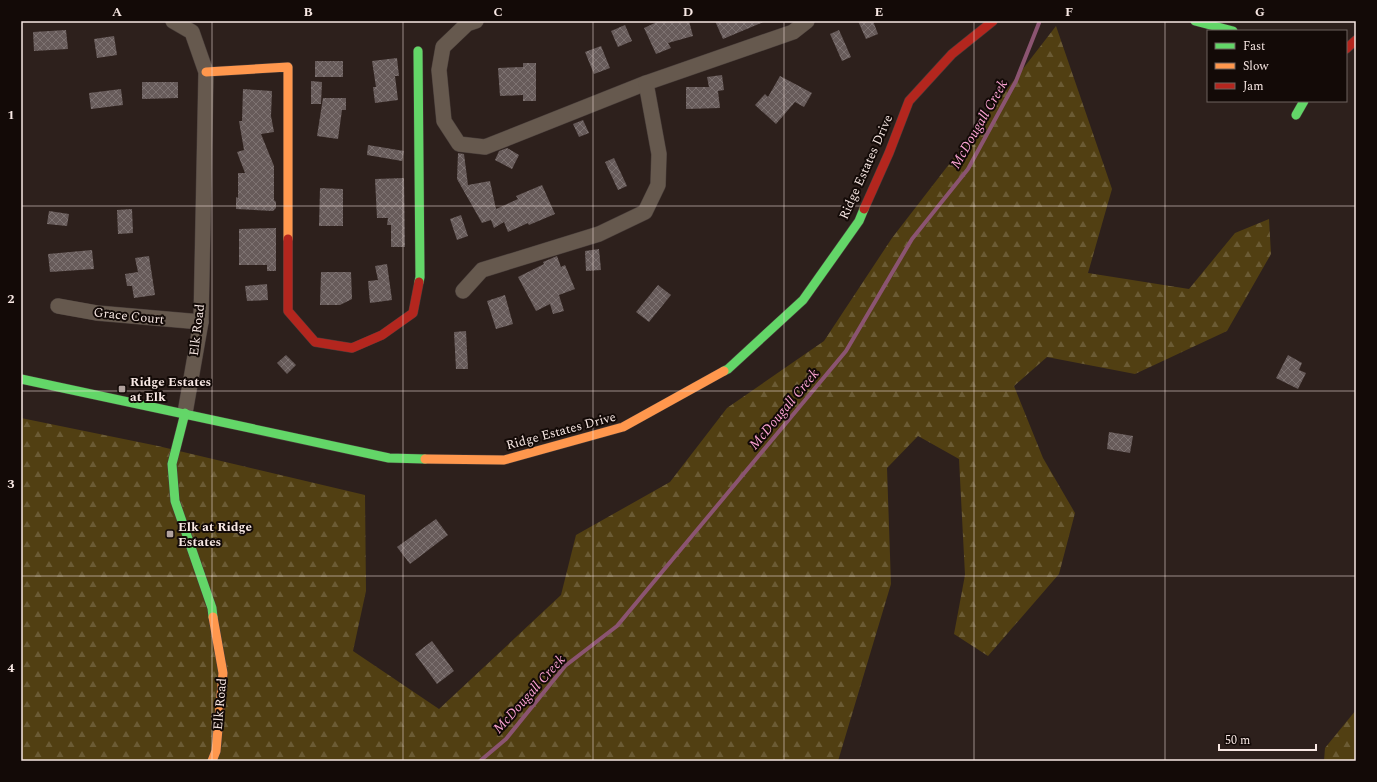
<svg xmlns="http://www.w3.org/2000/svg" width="1377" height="782" font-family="Spectral,serif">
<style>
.forest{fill:url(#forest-firs)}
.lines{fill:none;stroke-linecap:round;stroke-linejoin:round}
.stream{stroke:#8b5471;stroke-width:4}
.building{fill:url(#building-cross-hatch)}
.street-casing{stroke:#483d3a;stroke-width:16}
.fast-casing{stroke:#483d3a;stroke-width:10}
.slow-casing{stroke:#483d3a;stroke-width:10}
.jam-casing{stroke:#483d3a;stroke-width:10}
.street{stroke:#66594e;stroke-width:15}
.fast{stroke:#63d668;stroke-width:9}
.slow{stroke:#ff974d;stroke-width:9}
.jam{stroke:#b3261e;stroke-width:9}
.grid{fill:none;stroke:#f8e8e4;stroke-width:1;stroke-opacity:0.55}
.poi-dot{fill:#b1a29e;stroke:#130a07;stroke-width:1.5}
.labels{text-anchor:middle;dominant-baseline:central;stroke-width:4;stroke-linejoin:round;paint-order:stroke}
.street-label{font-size:13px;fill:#f8e8e4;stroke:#130a07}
.poi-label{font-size:13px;font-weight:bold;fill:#f8e8e4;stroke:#130a07;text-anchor:start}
.water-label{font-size:14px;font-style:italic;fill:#fba3d3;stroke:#130a07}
.neatline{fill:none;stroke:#f8e8e4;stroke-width:1.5}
.grid-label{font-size:13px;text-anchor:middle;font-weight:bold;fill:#f8e8e4}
</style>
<defs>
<pattern id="forest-firs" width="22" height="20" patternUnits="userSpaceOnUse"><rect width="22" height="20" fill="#513f12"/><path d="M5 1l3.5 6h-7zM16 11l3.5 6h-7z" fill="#6b5b34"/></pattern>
<pattern id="building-cross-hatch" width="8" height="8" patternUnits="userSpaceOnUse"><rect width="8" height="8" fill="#675b5a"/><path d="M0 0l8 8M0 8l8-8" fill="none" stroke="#7e7372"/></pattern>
</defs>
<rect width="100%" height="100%" fill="#2d201c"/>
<g class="forest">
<polygon points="1056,26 1112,189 1088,273 1189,289 1235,233 1269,219 1271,254 1227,331 1135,374 1047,357 1014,386 1043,458 1075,513 1059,574 988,656 954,634 965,575 959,459 918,436 887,468 891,584 838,761 21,761 21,418 158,446 365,495 366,591 353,651 439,709 561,595 576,535 670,482 727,408 824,341 892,238"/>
<polygon points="1356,710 1356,761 1324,761 1325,748"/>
</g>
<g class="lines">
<polyline class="stream" points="480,761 506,739 565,666 617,626 846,351 912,239 968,169 1016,81 1039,23"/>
</g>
<g class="building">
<polygon points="659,21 689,21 693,36 668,43 671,48 656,54 644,28"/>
<polygon points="715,21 766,21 723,39"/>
<polygon points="858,21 873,21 878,34 866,39"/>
<polygon points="625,25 632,41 618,47 611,31"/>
<polygon points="66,30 68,49 34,51 33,32"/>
<polygon points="839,30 851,57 842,61 830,34"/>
<polygon points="114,36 117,55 97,58 94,39"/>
<polygon points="601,46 610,68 594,74 585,52"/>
<polygon points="397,58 399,76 395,76 398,100 375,103 373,87 376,87 372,61"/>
<rect x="315" y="61" width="28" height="16"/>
<polygon points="523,63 536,63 536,101 523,101 523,95 500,96 498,68 523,67"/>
<polygon points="722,75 724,90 718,91 720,108 686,109 686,87 709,87 707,77"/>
<polygon points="780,76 812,93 804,107 795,102 776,124 755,105 765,94 768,97"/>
<polygon points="311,81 322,82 321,104 311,104"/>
<polygon points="142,82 178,82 178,98 142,99"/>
<polygon points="121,89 123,105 91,109 89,93"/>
<polygon points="243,89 272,91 271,116 274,132 261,134 274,166 274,200 276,202 276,208 273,211 236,209 236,197 238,198 238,173 245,173 237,152 244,150 239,121 242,121"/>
<polygon points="323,98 346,98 346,110 342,110 338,139 317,136"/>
<polygon points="583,120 589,133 579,137 573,124"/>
<polygon points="368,145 404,151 402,161 367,155"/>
<polygon points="507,148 519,155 512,169 495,160 499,151"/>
<polygon points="458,153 464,154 468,185 490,181 496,209 518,199 516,196 542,185 555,214 529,225 528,223 508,232 504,222 494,228 491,220 482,223 457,179"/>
<polygon points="614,158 627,186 618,190 605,162"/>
<polygon points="404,178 405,247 391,247 391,225 387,225 388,218 377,218 375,179"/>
<polygon points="320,188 343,189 343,226 319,226"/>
<polygon points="132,209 133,233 118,234 117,210"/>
<polygon points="49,211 69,214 67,226 47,224"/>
<polygon points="461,215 468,236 457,240 450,219"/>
<polygon points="276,228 276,271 267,271 267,265 239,265 239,229"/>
<polygon points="599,249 601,270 586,271 585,251"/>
<polygon points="92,250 94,269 50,272 48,254"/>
<polygon points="149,256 155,295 134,298 132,286 127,286 125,274 138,272 135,258"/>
<polygon points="557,256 561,267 565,265 575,289 559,295 564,311 553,314 550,304 536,311 518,277 544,264 543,262"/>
<polygon points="387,264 392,300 370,303 368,281 378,280 375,266"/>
<polygon points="321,272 351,272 352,299 340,305 320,305"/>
<polygon points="267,284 268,300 247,301 245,286"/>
<polygon points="658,285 671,295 649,322 636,312"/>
<polygon points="505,295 513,324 496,329 487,301"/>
<polygon points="466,331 468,369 456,369 454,332"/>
<polygon points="286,355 296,365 287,374 277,363"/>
<polygon points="1288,355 1302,363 1299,370 1306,373 1298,389 1276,378"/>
<polygon points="1109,432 1133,436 1130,453 1107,449"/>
<polygon points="436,519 448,535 410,564 397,547"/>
<polygon points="432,641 454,671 437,684 415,654"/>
</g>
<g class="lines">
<defs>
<g id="street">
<polyline points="173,21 192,32 206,72 201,322 185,413"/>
<polyline points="476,21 467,24 443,47 439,70 444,121 459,144 485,147 646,83"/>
<polyline points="463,291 482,270 599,234 645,212 658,185 659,154 646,83 793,32 807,21"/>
<polyline points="58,306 97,313 201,322"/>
</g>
<g id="fast">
<polyline points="1195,21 1233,31"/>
<polyline points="418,51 420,277 419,282"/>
<polyline points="1296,115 1304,101"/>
<polyline points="724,371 728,369 803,300 859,221 864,209"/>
<polyline points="21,379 389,458 425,459"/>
<polyline points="185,413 172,464 175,501 212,608 213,617"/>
</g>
<g id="slow">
<polyline points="206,72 288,67 288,239"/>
<polyline points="425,459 504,460 623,427 724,371"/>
<polyline points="212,761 216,751 223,673 213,617"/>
</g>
<g id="jam">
<polyline points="1346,49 1356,40"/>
<polyline points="864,209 889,153 909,101 952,54 993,21"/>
<polyline points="288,239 288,311 315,342 352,348 382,335 413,313 419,282"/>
</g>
</defs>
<use href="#street" class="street-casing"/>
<use href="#fast" class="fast-casing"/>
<use href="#slow" class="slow-casing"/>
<use href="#jam" class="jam-casing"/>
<use href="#street" class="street"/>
<use href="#fast" class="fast"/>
<use href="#slow" class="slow"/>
<use href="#jam" class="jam"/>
</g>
<path class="grid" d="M 212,21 L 212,761M 403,21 L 403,761M 593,21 L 593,761M 784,21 L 784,761M 974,21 L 974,761M 1165,21 L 1165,761M 21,206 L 1356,206M 21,391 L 1356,391M 21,576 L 1356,576"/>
<g class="poi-dot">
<rect x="118" y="385" width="8" height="8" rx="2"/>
<rect x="166" y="530" width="8" height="8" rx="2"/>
</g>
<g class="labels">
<g class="street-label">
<text transform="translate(866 167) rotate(-66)">Ridge Estates Drive</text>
<text transform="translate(129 316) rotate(6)">Grace Court</text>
<text transform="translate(197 330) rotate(-83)">Elk Road</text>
<text transform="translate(561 431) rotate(-15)">Ridge Estates Drive</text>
<text transform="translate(220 704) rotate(-85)">Elk Road</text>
</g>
<g class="poi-label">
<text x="130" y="382">Ridge Estates<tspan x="130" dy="15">at Elk</tspan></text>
<text x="178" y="527">Elk at Ridge<tspan x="178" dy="15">Estates</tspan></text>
</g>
<g class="water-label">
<text transform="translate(979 124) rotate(-60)">McDougall Creek</text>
<text transform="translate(784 409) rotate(-50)">McDougall Creek</text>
<text transform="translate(529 694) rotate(-48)">McDougall Creek</text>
</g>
</g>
<rect width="1377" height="782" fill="none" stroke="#130a07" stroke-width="44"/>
<rect x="1207" y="30" width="140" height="72" fill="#130a07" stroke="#6f635f"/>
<rect x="1215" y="43" width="20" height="6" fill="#63d668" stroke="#6f635f"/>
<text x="1243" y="50" font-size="12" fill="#f8e8e4">Fast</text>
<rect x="1215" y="63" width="20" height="6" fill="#ff974d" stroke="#6f635f"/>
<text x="1243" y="70" font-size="12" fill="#f8e8e4">Slow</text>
<rect x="1215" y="83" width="20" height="6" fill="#b3261e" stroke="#6f635f"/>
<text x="1243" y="90" font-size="12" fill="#f8e8e4">Jam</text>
<path d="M1219 744v6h97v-6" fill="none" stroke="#f8e8e4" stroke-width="2"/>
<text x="1225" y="744" font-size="12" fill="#f8e8e4" stroke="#130a07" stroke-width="3" paint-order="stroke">50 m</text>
<rect x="22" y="22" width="1333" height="738" class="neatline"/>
<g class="grid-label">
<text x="117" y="16">A</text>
<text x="308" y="16">B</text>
<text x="498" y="16">C</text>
<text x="688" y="16">D</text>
<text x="879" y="16">E</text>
<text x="1069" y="16">F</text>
<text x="1260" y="16">G</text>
<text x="11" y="119">1</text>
<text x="11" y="303">2</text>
<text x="11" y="488">3</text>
<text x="11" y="672">4</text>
</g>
</svg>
